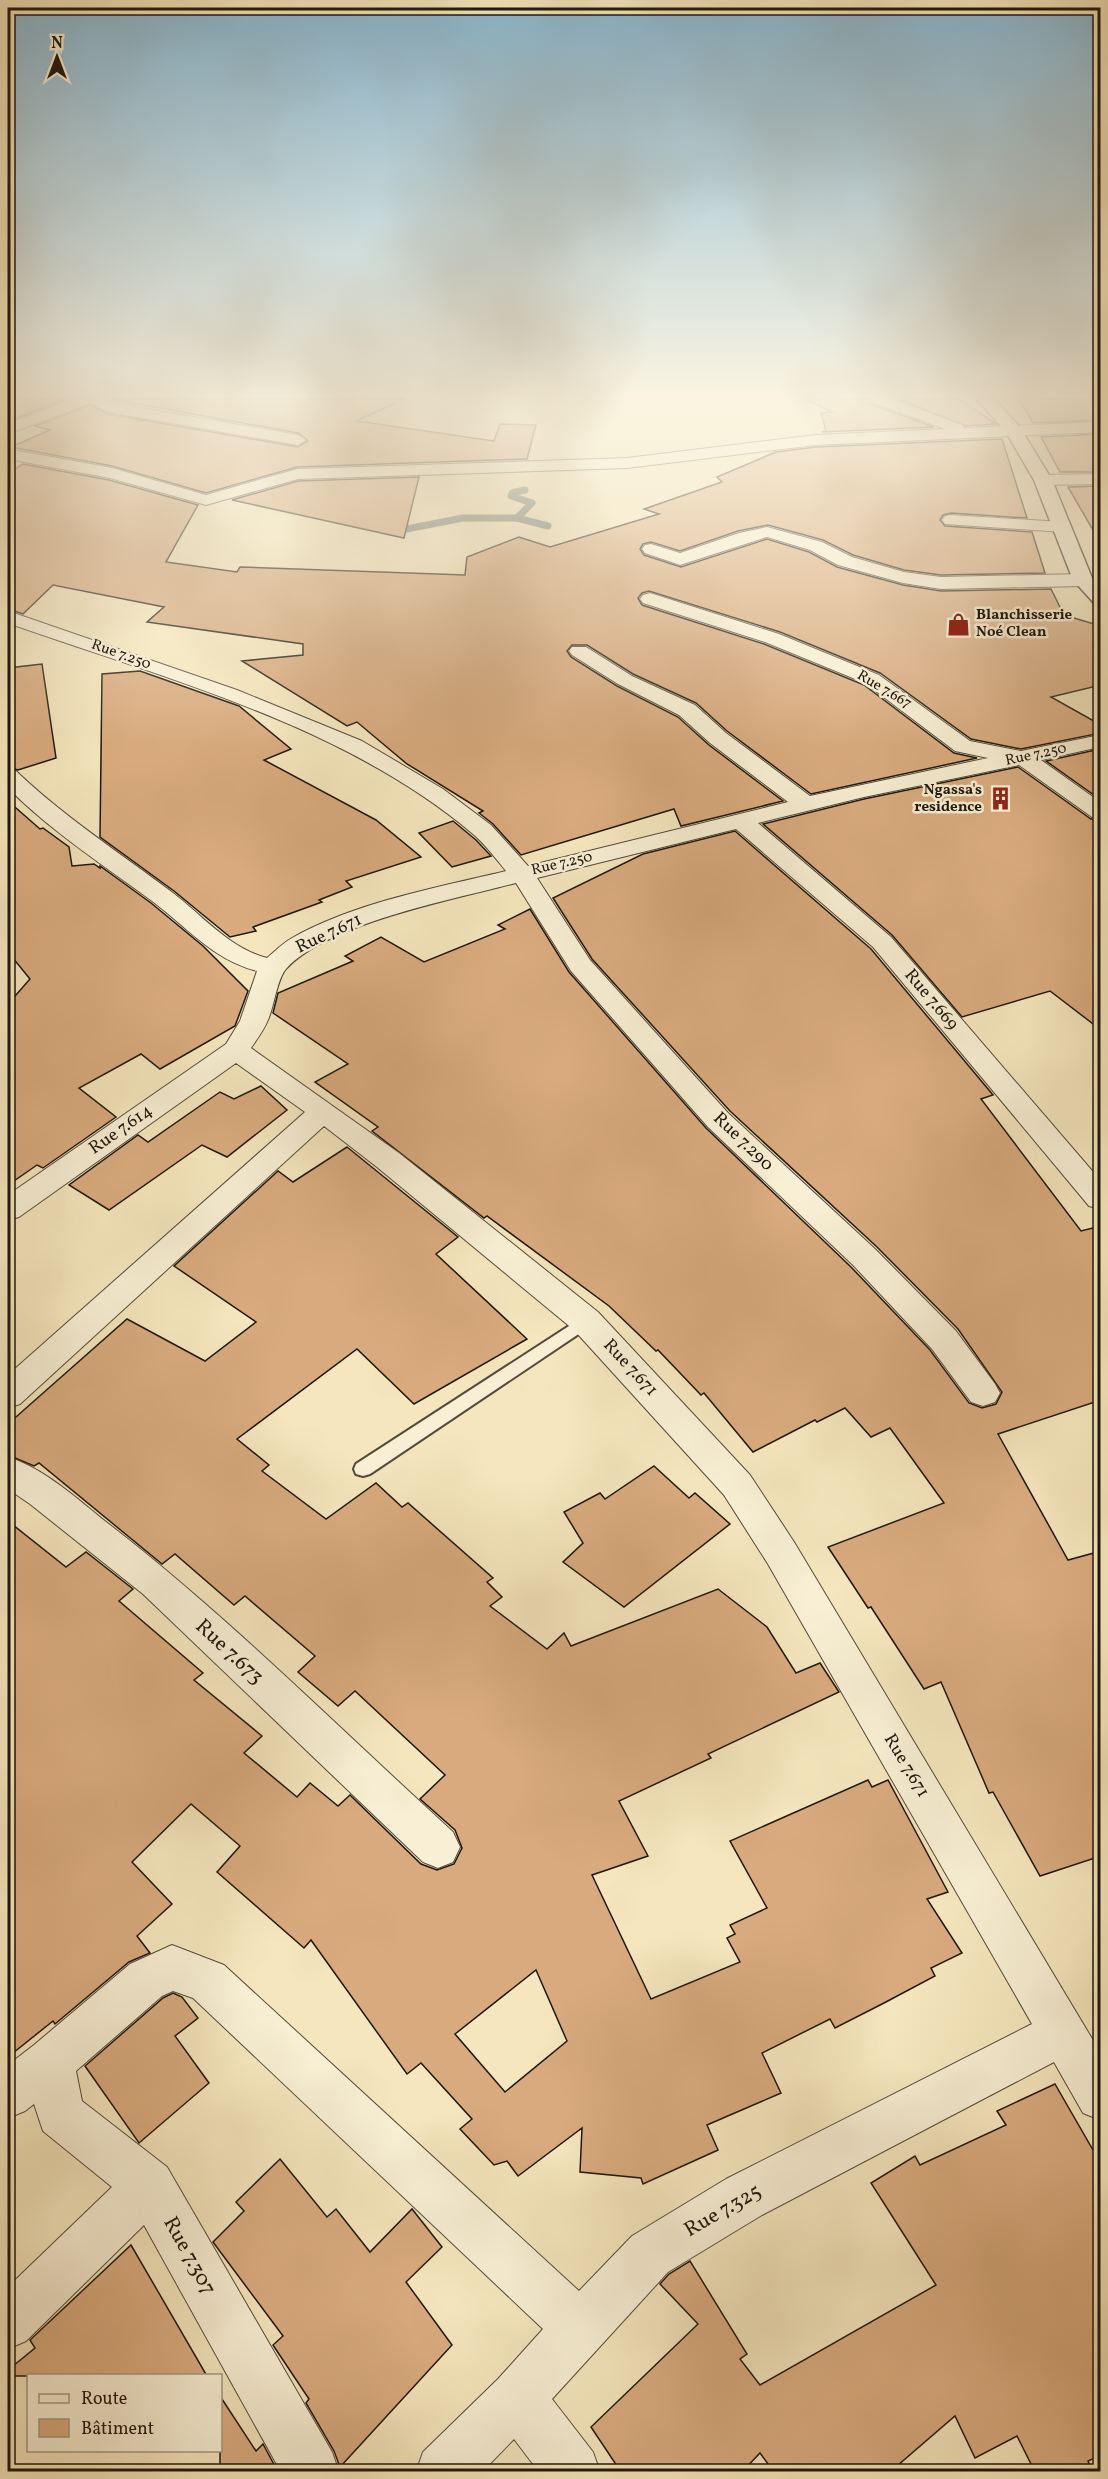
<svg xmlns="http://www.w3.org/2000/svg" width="1108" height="2479" font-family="Vollkorn,serif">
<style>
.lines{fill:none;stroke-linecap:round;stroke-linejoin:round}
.stream{stroke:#6a7b70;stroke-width:7}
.building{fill:#d8aa7e;stroke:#1e160d;stroke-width:1.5;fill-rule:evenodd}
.service-casing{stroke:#544a39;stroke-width:4}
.minor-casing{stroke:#544a39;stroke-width:2}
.secondary-casing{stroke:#1e160d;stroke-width:3}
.service{fill:#f8efd4;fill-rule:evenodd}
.minor{fill:#f8efd4;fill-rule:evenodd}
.secondary{fill:#f8efd4;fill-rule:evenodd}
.labels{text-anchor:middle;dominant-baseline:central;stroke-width:5;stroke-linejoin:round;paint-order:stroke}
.far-poi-label{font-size:15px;font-weight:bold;fill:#1e160d;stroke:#f8efd4;text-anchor:start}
.far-street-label{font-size:15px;fill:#1e160d;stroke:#f8efd4}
.street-label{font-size:18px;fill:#1e160d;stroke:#f8efd4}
.near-street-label{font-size:21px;fill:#1e160d;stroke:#f8efd4}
</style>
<rect width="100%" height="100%" fill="#f5e6bd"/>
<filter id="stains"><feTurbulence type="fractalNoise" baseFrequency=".00333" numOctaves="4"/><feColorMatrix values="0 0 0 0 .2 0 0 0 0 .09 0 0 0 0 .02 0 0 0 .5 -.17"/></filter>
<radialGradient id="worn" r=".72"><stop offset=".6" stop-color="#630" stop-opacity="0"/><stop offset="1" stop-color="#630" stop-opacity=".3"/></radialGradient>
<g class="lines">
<g class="stream">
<polyline points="517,518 532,503 511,496 512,493 525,490"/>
<polyline points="391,532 463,518 517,518 548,526"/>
</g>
</g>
<g class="building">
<polygon points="8,399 66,399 12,420 8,419"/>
<polygon points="110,399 405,399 356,421 494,441 500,424 536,425 527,459 297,467 206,493 112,466 11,447 50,430 35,426 90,405 108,414 298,447 308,441 298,433"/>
<polygon points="805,399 867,399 871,404 934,427 822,432 826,431 821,413 832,412"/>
<polygon points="899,399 959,399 996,424 965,426"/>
<polygon points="1019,399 1101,399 1101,420 1033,423"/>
<polygon points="1101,434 1101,472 1060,472 1041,437"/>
<polygon points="1002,439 1027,518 951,513 943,515 940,520 945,526 1032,532 1045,573 941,575 904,570 853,555 823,540 768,525 738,531 680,551 651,542 643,544 640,549 644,555 681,567 767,539 809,552 837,567 903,585 941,591 1051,589 1064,615 1101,626 1101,685 1051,697 1101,725 1101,733 1021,749 971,739 880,673 780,632 649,591 642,593 638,598 642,605 764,644 864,685 954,753 977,758 811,794 727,731 696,703 633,674 587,645 572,645 567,651 571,657 617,686 678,717 709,745 783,801 681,826 674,809 521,855 493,824 479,813 483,811 407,764 357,722 347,726 242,661 303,655 303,644 147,622 164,607 53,585 23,614 8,609 8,473 23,464 109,480 198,505 166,562 237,572 240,567 465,575 467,557 519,537 550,547 659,514 644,509 722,482 717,477 776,452 816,447"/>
<polygon points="419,477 404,538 232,500 298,481"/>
<polygon points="1101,486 1101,544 1068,487"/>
<polygon points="42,664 56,758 18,770 8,767 8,668"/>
<polygon points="140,671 239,706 291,749 264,760 376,820 421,857 346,881 352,887 319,900 322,902 253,927 256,931 230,937 174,891 100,837 102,674"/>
<polygon points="1100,749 1101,800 1046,761"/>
<polygon points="1018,767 1091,819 1101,821 1101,1030 1050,991 962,1017 892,935 763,824 864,799"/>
<polygon points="8,801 40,829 43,828 69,847 72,866 94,864 100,868 100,866 151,903 203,946 248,991 235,1026 160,1069 141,1054 79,1088 116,1117 43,1168 37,1165 8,1185 8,1004 30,979 8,952"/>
<polygon points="453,821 476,840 491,856 452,867 419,833"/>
<polygon points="735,831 871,949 993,1095 981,1099 1081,1231 1101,1226 1101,1400 998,1434 1068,1560 1101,1551 1101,1856 1040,1876 993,1792 989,1793 941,1682 924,1689 871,1607 868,1608 828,1547 944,1503 890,1428 871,1437 845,1408 817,1422 815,1420 753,1452 704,1393 701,1395 658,1350 656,1351 609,1306 487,1216 484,1218 372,1131 378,1127 315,1082 348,1064 273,1013 278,993 353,961 345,956 381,937 424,962 505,929 498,925 530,909 569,972 706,1128 851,1267 930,1350 969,1403 982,1408 996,1404 1002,1392 958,1329 877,1247 730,1111 592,959 553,898 643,854"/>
<polygon points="261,1086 287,1110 227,1157 202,1145 109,1210 69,1185 138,1135 148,1142 220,1092 234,1099"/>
<path d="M 347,1147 L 458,1237 L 436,1254 L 527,1339 L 414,1404 L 357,1349 L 237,1439 L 269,1465 L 262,1471 L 326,1519 L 376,1483 L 402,1507 L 408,1503 L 493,1578 L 487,1582 L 502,1597 L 490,1606 L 547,1649 L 564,1633 L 571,1646 L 718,1589 L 767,1627 L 796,1673 L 820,1663 L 839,1692 L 708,1754 L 711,1758 L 619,1801 L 648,1856 L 592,1875 L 651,1999 L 740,1962 L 727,1938 L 735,1934 L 730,1925 L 767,1908 L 730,1841 L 868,1780 L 872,1787 L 888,1780 L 948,1892 L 927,1899 L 962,1953 L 931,1968 L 935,1976 L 884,2003 L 835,2028 L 830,2019 L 762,2053 L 781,2093 L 707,2125 L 718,2150 L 643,2184 L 641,2178 L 580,2172 L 582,2128 L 518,2176 L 507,2161 L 494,2165 L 460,2129 L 472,2119 L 421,2063 L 407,2074 L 311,1940 L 304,1948 L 217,1872 L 240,1846 L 191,1804 L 132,1862 L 172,1904 L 137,1936 L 150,1953 L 129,1962 L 55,2024 L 53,2021 L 8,2057 L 8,1521 L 66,1567 L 86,1552 L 133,1589 L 119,1601 L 203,1673 L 194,1680 L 262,1736 L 244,1753 L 297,1797 L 310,1783 L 338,1806 L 350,1795 L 421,1864 L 437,1870 L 454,1864 L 462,1848 L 455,1830 L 420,1799 L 445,1775 L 355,1691 L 338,1706 L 298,1672 L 315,1656 L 245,1596 L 234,1605 L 175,1554 L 162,1564 L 39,1463 L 34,1466 L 8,1455 L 8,1424 L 127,1319 L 205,1361 L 256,1322 L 174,1266 L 278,1171 L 293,1182 ZM 536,1970 L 567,2041 L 505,2092 L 455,2034 Z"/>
<polygon points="654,1466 689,1498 695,1493 730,1524 624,1607 563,1562 583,1543 564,1512 600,1493 605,1499"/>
<polygon points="173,1993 182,1997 198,2018 175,2036 209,2083 139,2143 85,2066 163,1998"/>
<polygon points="1055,2084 1101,2164 1101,2455 1088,2461 1093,2472 1035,2472 1017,2436 975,2458 955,2416 890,2472 774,2472 760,2453 742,2472 621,2472 591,2427 698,2324 660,2284 669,2274 690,2261 747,2354 740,2359 760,2385 936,2285 871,2183 915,2156 920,2165 1006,2125 997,2111"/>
<polygon points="280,2159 327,2217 336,2209 370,2252 412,2209 442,2247 406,2282 452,2345 340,2467 334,2451 306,2403 309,2399 273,2345 283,2336 213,2242 244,2211 236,2202"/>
<polygon points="131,2245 207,2376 8,2376 8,2370 35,2348 30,2340"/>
<polygon points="220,2396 256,2451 263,2444 278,2472 220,2472"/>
</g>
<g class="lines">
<defs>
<polygon id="service" points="586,1315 592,1317 595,1321 592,1325 370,1474 363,1476 356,1474 354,1469 356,1464"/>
<g id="minor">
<polygon points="73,399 105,399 112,403 298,435 306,440 298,445 108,412 90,403 8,434 8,424"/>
<polygon points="869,399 892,399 962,425 964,428 1100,422 1100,432 816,445 627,468 298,479 206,505 110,478 8,459 8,449 112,468 206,495 297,469 627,458 816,435 945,429 872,402"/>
<polygon points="1100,474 1100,484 1043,485 1037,484 1035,480 1037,476 1043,475"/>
<polygon points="951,515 1062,522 1068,523 1071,527 1068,531 1062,532 945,524 942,520 945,516"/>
<polygon points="767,527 822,542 852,557 904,572 941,577 1083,574 1090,576 1092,580 1090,584 1083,586 941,589 903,583 838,565 810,550 767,537 680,565 645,553 642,549 645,545 651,544 680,553 739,533"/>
<path d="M 650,593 L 779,634 L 879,675 L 970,741 L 1021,751 L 1100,735 L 1100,747 L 1041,760 L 1100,802 L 1100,819 L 1092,817 L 1019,765 L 864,797 L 758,823 L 891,937 L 1100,1180 L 1100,1209 L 1089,1206 L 873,947 L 736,829 L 537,878 L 590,960 L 728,1113 L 875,1249 L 956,1331 L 995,1384 L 1000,1393 L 995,1402 L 983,1406 L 971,1402 L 932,1349 L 853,1265 L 708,1127 L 571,971 L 516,883 C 455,899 328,923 286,969 C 277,979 274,1007 268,1020 C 264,1030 257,1039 251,1048 L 399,1153 L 598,1312 L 750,1475 L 794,1542 L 1100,2052 L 1100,2120 L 1083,2113 L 1054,2062 L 762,2215 L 668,2272 L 552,2399 L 593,2452 L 600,2472 L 539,2472 L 514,2439 L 482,2472 L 416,2472 L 423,2452 L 498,2379 L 543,2329 L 193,1998 L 173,1991 L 162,1996 L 76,2071 L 82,2101 L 167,2167 L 332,2452 L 339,2472 L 281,2472 L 144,2225 L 26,2341 L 8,2349 L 8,2287 L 112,2187 L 43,2131 L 34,2104 L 25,2111 L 8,2118 L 8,2065 L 34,2045 L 130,1964 L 172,1945 L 224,1965 L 579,2291 L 632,2236 L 726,2179 L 1032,2024 L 768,1564 L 724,1495 L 574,1330 L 377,1167 L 324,1126 L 20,1404 L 8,1408 L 8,1375 L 305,1112 L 236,1063 L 19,1217 L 8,1220 L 8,1195 L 226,1044 L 240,1021 L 257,971 C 213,960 187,927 152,901 C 103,865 51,831 8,788 L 8,769 L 16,771 C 64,817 120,853 173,893 C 203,916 229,948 267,958 C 275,951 283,943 292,938 C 356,902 436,888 506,871 C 496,859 485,844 473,834 C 345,725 163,678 8,623 L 8,611 L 237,690 L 362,741 L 443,789 L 491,825 L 528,866 L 788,802 L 710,743 L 679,715 L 618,684 L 572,655 L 569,651 L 572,647 L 586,647 L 632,676 L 695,705 L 726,733 L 810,796 L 988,758 L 955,751 L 865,683 L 765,642 L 643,603 L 640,599 L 643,595 Z"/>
<path d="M 8,1457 C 46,1469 79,1501 110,1525 C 231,1619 340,1729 453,1832 L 460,1847 L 453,1862 L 438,1868 L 423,1862 L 143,1594 L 30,1504 L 8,1489 Z"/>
</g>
<polygon id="secondary" points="977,399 994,399 1019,426 1052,480 1092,578 1100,587 1100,604 1093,602 1073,580 1034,480 1006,432"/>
</defs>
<use href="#service" class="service-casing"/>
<use href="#minor" class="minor-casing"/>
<use href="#secondary" class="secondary-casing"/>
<use href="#service" class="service"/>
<use href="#minor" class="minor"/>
<use href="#secondary" class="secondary"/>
</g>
<linearGradient id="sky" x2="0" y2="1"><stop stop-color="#89b8d2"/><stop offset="0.53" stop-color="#faf4e1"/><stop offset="1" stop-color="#faf4e1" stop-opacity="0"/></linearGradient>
<rect width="1108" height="746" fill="url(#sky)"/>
<defs>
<symbol id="shop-bare" viewBox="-9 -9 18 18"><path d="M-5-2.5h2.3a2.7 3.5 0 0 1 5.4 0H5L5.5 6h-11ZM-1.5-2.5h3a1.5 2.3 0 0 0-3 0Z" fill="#8f2418" stroke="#f8efd4" stroke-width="2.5" paint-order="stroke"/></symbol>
<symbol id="building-bare" viewBox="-9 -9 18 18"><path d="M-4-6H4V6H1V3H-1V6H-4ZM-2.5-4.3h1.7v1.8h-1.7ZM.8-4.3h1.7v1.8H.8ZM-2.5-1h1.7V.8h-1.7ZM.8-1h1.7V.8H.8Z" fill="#8f2418" stroke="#f8efd4" stroke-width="2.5" paint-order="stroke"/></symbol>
</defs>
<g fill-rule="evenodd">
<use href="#shop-bare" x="942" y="608" width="33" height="33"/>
<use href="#building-bare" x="984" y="782" width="33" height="33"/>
</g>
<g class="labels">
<g class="far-poi-label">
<text x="976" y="615">Blanchisserie<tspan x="976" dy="17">Noé Clean</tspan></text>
<text x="982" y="790" text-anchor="end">Ngassa's<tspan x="982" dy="17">residence</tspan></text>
</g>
<g class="far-street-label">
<text transform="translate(121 655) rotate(20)">Rue 7.250</text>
<text transform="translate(884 690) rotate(31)">Rue 7.667</text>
<text transform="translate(1036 755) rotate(-12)">Rue 7.250</text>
<text transform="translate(562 864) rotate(-13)">Rue 7.250</text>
</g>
<g class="street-label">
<text transform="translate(329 934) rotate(-25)">Rue 7.671</text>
<text transform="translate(931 1000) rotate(50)">Rue 7.669</text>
<text transform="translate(121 1130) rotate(-35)">Rue 7.614</text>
<text transform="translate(743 1142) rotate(44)">Rue 7.290</text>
<text transform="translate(630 1368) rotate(47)">Rue 7.671</text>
<text transform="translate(906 1766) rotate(59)">Rue 7.671</text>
</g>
<g class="near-street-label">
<text transform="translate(229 1652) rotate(43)">Rue 7.673</text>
<text transform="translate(723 2211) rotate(-30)">Rue 7.325</text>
<text transform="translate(189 2256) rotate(61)">Rue 7.307</text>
</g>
</g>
<rect width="1108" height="2479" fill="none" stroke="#f5e6bd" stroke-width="30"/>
<rect x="9" y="9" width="1090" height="2461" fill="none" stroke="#1e160d" stroke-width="3"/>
<rect x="15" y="15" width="1078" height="2449" fill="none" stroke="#1e160d" stroke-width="1.5"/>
<rect x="27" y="2374" width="195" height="78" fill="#f8efd4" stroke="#a19884" stroke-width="1.5"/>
<rect x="39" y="2394" width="30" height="9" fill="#f8efd4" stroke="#a19884" stroke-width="1.5"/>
<text x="81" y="2404" font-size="18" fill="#1e160d">Route</text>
<rect x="39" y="2419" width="30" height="18" fill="#d8aa7e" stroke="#a19884" stroke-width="1.5"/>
<text x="81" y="2434" font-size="18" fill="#1e160d">Bâtiment</text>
<g transform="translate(57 57)" stroke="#f8efd4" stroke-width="4.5" paint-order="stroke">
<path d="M0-4.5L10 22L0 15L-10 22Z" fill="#1e160d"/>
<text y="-9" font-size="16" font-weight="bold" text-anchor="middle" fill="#1e160d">N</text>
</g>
<rect width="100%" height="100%" filter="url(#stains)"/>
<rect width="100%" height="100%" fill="url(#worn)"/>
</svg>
